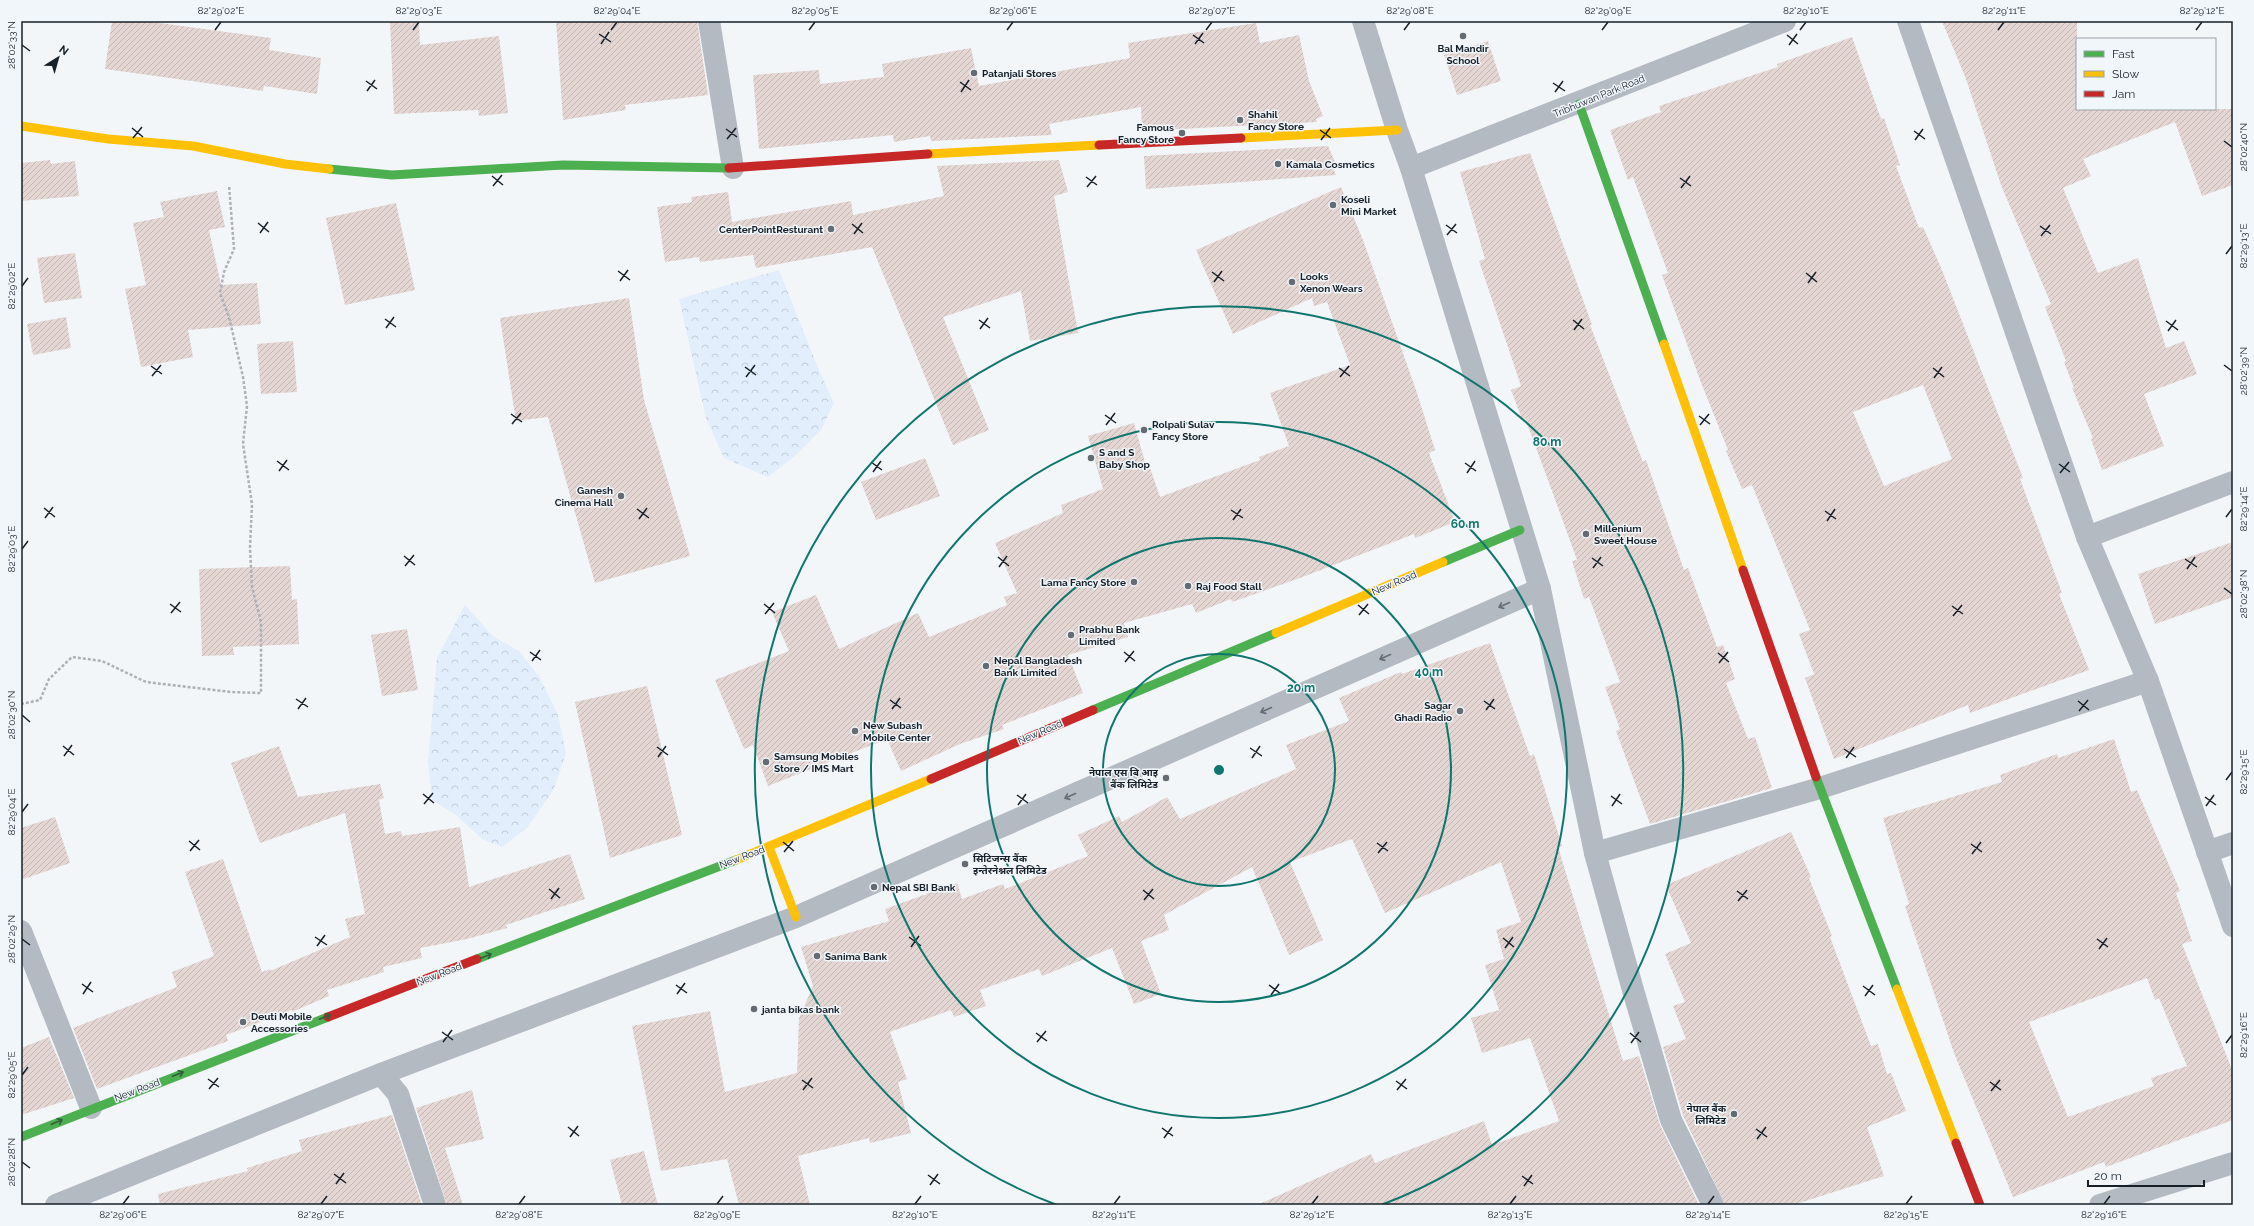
<svg xmlns="http://www.w3.org/2000/svg" width="2254" height="1226" font-family="Raleway,'Noto Sans Devanagari',sans-serif">
<style>
.forest{fill:url(#forest-crowns)}
.building{fill:url(#building-hatch);fill-rule:evenodd}
.lines{fill:none;stroke-linecap:round;stroke-linejoin:round}
.path{stroke:#adb1b7;stroke-width:2.5;stroke-dasharray:3 2;stroke-linecap:butt}
.street{stroke:#b4bac2;stroke-width:22}
.fast{stroke:#4caf50;stroke-width:9}
.slow{stroke:#ffc107;stroke-width:9}
.jam{stroke:#c62828;stroke-width:9}
.oneway{stroke:#666d76}
.oneway2{stroke:#2f603b}
.ticks{fill:none;stroke:#172029;stroke-width:1.5}
.ring{fill:none;stroke:#0f766e;stroke-width:2}
.poi-dot{fill:#646b72;stroke:#f1f6fb;stroke-width:1.5}
.labels{text-anchor:middle;dominant-baseline:central;stroke-width:3;stroke-linejoin:round;paint-order:stroke}
.poi-label{font-size:10px;font-weight:bold;fill:#172029;stroke:#f1f6fb;text-anchor:start}
.street-label{font-size:10px;fill:#172029;stroke:#f1f6fb}
.centre{fill:#0f766e;stroke:#f1f6fb;stroke-width:2}
.ring-label{font-size:12px;text-anchor:middle;font-weight:bold;fill:#0f766e;stroke:#f1f6fb;stroke-width:3;stroke-linejoin:round;paint-order:stroke}
.neatline{fill:none;stroke:#172029;stroke-width:1.5}
.ticks-label{font-size:10px;text-anchor:middle;fill:#172029}
</style>
<defs>
<pattern id="forest-crowns" width="20" height="18" patternUnits="userSpaceOnUse"><rect width="20" height="18" fill="#e2eefb"/><path d="M2 6a3 3 0 1 1 6 0M12 15a3 3 0 1 1 6 0" fill="none" stroke="#c1ccd7"/></pattern>
<pattern id="building-hatch" width="6" height="6" patternUnits="userSpaceOnUse"><rect width="6" height="6" fill="#e3d6d3"/><path d="M-1 1l2-2M0 6l6-6M5 7l2-2" fill="none" stroke="#c2b7b5"/></pattern>
</defs>
<rect width="100%" height="100%" fill="#f3f6f9"/>
<g class="forest">
<polygon points="779,270 816,363 834,403 821,430 795,456 768,477 724,458 706,418 679,299"/>
<polygon points="465,605 493,636 519,651 539,676 558,715 566,753 554,789 527,828 502,847 482,839 456,815 432,800 428,763 437,658"/>
</g>
<g class="building">
<polygon points="112,21 145,21 271,38 269,50 321,58 317,94 264,86 263,91 105,69"/>
<polygon points="390,21 419,21 420,45 499,36 508,113 479,116 478,110 394,114"/>
<polygon points="556,21 697,21 708,95 625,105 626,110 563,120"/>
<polygon points="1942,21 2077,21 2077,109 2233,109 2233,185 2202,196 2175,122 2083,159 2091,176 2063,188 2098,273 2138,258 2166,348 2184,341 2197,374 2144,394 2164,446 2102,470 2091,439 2093,438 2072,388 2074,388 2064,362 2066,361 2045,307 2051,304 2001,185 1966,79"/>
<polygon points="1256,23 1260,43 1299,35 1309,81 1323,116 1316,119 1317,122 1142,131 1141,107 1049,124 1052,135 931,141 930,136 894,142 893,135 759,149 753,75 819,70 820,84 884,77 882,64 971,48 979,86 1130,58 1128,43"/>
<path d="M 1852,37 L 1881,119 L 1884,118 L 1900,165 L 1896,166 L 1919,228 L 1923,227 L 1942,270 L 2023,478 L 2020,479 L 2062,593 L 2059,594 L 2089,670 L 1970,713 L 1968,705 L 1834,759 L 1805,678 L 1814,674 L 1799,634 L 1810,630 L 1752,485 L 1742,489 L 1726,451 L 1728,450 L 1700,380 L 1662,275 L 1668,273 L 1633,177 L 1628,180 L 1610,130 L 1661,112 L 1659,106 L 1778,67 L 1777,64 ZM 1923,385 L 1952,459 L 1884,486 L 1853,412 Z"/>
<polygon points="1488,41 1501,81 1457,95 1444,55"/>
<polygon points="1328,146 1337,166 1333,168 1336,175 1146,189 1144,156"/>
<polygon points="1530,153 1592,325 1590,325 1643,462 1646,460 1684,570 1688,568 1717,647 1723,645 1735,679 1726,683 1748,739 1755,737 1772,788 1650,824 1616,731 1620,729 1605,687 1620,682 1589,597 1584,599 1572,561 1577,560 1552,491 1525,418 1522,419 1511,390 1521,386 1479,261 1485,259 1460,172"/>
<polygon points="50,160 51,164 75,161 79,196 21,201 21,163"/>
<polygon points="1059,160 1068,192 1054,196 1078,333 1030,341 1021,291 943,317 989,430 953,445 872,247 756,268 753,255 700,262 699,257 665,262 657,207 692,202 691,197 728,192 732,222 851,201 853,215 944,196 937,166"/>
<polygon points="1341,187 1363,240 1417,393 1435,450 1429,453 1455,522 1415,538 1414,534 1300,578 1232,602 1231,599 1196,613 1192,604 1124,623 1128,637 1068,655 1083,693 1002,725 1004,729 960,744 901,771 887,739 768,786 753,745 744,749 715,680 789,651 772,612 816,595 839,649 918,613 929,637 1007,605 1004,597 1017,593 995,543 1063,513 1061,505 1103,489 1088,436 1134,423 1146,466 1149,465 1160,497 1260,460 1259,457 1289,446 1270,393 1350,365 1327,302 1314,306 1312,298 1233,334 1196,250"/>
<polygon points="217,191 225,227 209,230 221,285 257,283 261,324 188,330 193,357 141,367 125,289 146,285 133,223 164,217 160,202"/>
<polygon points="396,203 415,290 345,305 326,218"/>
<polygon points="75,253 82,298 44,303 37,258"/>
<polygon points="629,298 644,400 690,556 595,583 548,417 516,421 500,318"/>
<polygon points="66,317 71,348 33,355 27,324"/>
<polygon points="293,341 297,392 261,394 257,344"/>
<polygon points="925,458 940,496 876,520 861,482"/>
<polygon points="2233,542 2233,597 2155,624 2138,574"/>
<polygon points="290,566 292,600 297,599 299,644 233,647 234,655 202,656 199,569"/>
<polygon points="407,629 418,690 382,696 371,635"/>
<polygon points="1490,643 1530,756 1534,754 1562,846 1558,847 1623,1061 1639,1056 1660,1125 1699,1205 1257,1205 1371,1154 1375,1163 1484,1121 1492,1145 1559,1121 1530,1038 1482,1053 1471,1018 1499,1010 1485,965 1504,959 1496,930 1521,922 1501,862 1385,913 1352,839 1290,862 1323,940 1289,955 1252,867 1164,915 1169,930 1141,941 1161,994 1134,1004 1112,948 1042,976 1039,969 980,990 986,1006 954,1017 951,1010 890,1032 907,1079 898,1082 911,1133 870,1143 869,1138 798,1156 810,1205 739,1205 727,1159 661,1171 632,1026 710,1011 725,1092 797,1073 799,1018 813,986 801,947 889,921 885,909 957,883 962,899 1003,884 1005,889 1088,856 1078,835 1119,816 1122,822 1167,797 1180,819 1296,769 1286,745 1349,721 1339,698 1401,672 1402,674"/>
<polygon points="647,686 682,835 610,858 575,702"/>
<path d="M 2114,739 L 2131,792 L 2137,790 L 2180,891 L 2176,893 L 2192,941 L 2182,944 L 2233,1072 L 2233,1120 L 2106,1167 L 2104,1162 L 2013,1197 L 1954,1053 L 1905,906 L 1909,904 L 1883,818 L 2002,782 L 2000,775 L 2057,754 L 2058,758 ZM 2147,978 L 2155,1000 L 2159,998 L 2187,1066 L 2151,1078 L 2154,1086 L 2068,1117 L 2029,1022 Z"/>
<polygon points="279,746 298,797 380,784 384,798 379,800 385,834 401,831 402,836 460,827 469,887 570,854 585,899 506,925 507,928 467,939 420,948 422,958 383,967 384,972 327,990 329,996 292,1012 292,1010 226,1035 228,1041 97,1089 73,1028 177,987 172,972 214,956 185,872 223,859 262,972 270,969 270,971 350,937 345,919 365,914 345,813 260,843 231,763"/>
<polygon points="55,817 70,863 21,880 21,828"/>
<polygon points="1791,832 1811,877 1809,878 1832,936 1830,937 1871,1046 1878,1044 1887,1074 1891,1073 1906,1111 1867,1127 1884,1176 1793,1205 1725,1205 1683,1115 1663,1047 1686,1039 1673,1006 1685,1002 1665,954 1691,943 1666,885"/>
<polygon points="49,1037 74,1098 21,1115 21,1048"/>
<polygon points="472,1090 484,1139 445,1148 463,1205 447,1205 416,1108"/>
<polygon points="392,1115 422,1205 160,1205 158,1194 248,1171 247,1168 302,1151 299,1140"/>
<polygon points="644,1151 658,1205 622,1205 610,1160"/>
</g>
<g class="lines">
<polyline class="path" points="21,704 40,700 49,679 72,657 102,661 146,682 231,692 261,693 261,622 252,587 250,548 252,504 243,444 247,406 243,377 229,317 220,293 224,272 234,249 229,185"/>
<g class="street">
<polyline points="709,21 733,168"/>
<polyline points="1363,21 1397,130 1411,168 1540,589 1595,853 1633,990 1671,1120 1713,1205"/>
<polyline points="1908,21 2087,537 2148,681 2233,926"/>
<polyline points="1411,168 1785,21"/>
<polyline points="2087,537 2233,482"/>
<polyline points="2207,852 2233,843"/>
<polyline points="1595,853 1820,788 2148,681"/>
<polyline points="21,931 91,1108"/>
<polyline points="381,1074 398,1094 435,1205"/>
<polyline points="56,1205 381,1074 796,917 1540,589"/>
<polyline points="2100,1205 2233,1163"/>
</g>
<g class="fast">
<polyline points="1579,104 1664,344"/>
<polyline points="329,169 392,175 563,165 729,168"/>
<polyline points="1443,562 1520,530"/>
<polyline points="1093,710 1276,633"/>
<polyline points="1816,777 1897,989"/>
<polyline points="477,959 736,860"/>
<polyline points="21,1137 328,1017"/>
</g>
<g class="slow">
<polyline points="21,126 108,139 193,146 285,164 329,169"/>
<polyline points="1241,138 1397,130"/>
<polyline points="928,154 1099,145"/>
<polyline points="1664,344 1743,570"/>
<polyline points="1276,633 1443,562"/>
<polyline points="769,847 796,917"/>
<polyline points="736,860 931,779"/>
<polyline points="1897,989 1956,1143"/>
</g>
<g class="jam">
<polyline points="1099,145 1241,138"/>
<polyline points="729,168 928,154"/>
<polyline points="1743,570 1816,777"/>
<polyline points="931,779 1093,710"/>
<polyline points="328,1017 477,959"/>
<polyline points="1956,1143 1980,1205"/>
</g>
</g>
<defs><path id="oneway-shaft" d="M-6 0H5M1.5-3L5.5 0L1.5 3" fill="none" stroke-width="1.6" stroke-linecap="round" stroke-linejoin="round"/></defs>
<g class="oneway">
<use href="#oneway-shaft" transform="translate(1504 605) rotate(156)"/>
<use href="#oneway-shaft" transform="translate(1385 657) rotate(156)"/>
<use href="#oneway-shaft" transform="translate(1266 710) rotate(156)"/>
<use href="#oneway-shaft" transform="translate(1070 796) rotate(156)"/>
</g>
<g class="oneway2">
<use href="#oneway-shaft" transform="translate(486 956) rotate(-21)"/>
<use href="#oneway-shaft" transform="translate(325 1017) rotate(-21)"/>
<use href="#oneway-shaft" transform="translate(178 1074) rotate(-21)"/>
<use href="#oneway-shaft" transform="translate(57 1122) rotate(-23)"/>
</g>
<path class="ticks" d="M 215,30 L 221,22M 413,30 L 419,22M 611,30 L 617,22M 809,30 L 815,22M 1007,30 L 1013,22M 1206,30 L 1212,22M 1404,30 L 1410,22M 1602,30 L 1608,22M 1800,30 L 1806,22M 1998,30 L 2004,22M 2196,30 L 2202,22M 599,34 L 611,42M 1193,35 L 1204,43M 1787,35 L 1798,44M 601,44 L 609,32M 1195,44 L 1203,33M 22,45 L 30,51M 1789,45 L 1797,34M 366,81 L 377,89M 960,82 L 971,90M 1553,83 L 1565,91M 367,91 L 375,80M 961,92 L 969,80M 1555,92 L 1563,81M 132,128 L 143,137M 726,129 L 737,137M 1320,130 L 1331,138M 1914,131 L 1925,139M 133,138 L 142,127M 727,139 L 736,128M 1321,140 L 1330,128M 1915,140 L 1923,129M 2224,141 L 2232,147M 492,176 L 503,185M 1086,177 L 1097,185M 1680,178 L 1691,186M 493,186 L 502,175M 1087,187 L 1096,176M 1681,188 L 1690,176M 258,223 L 269,232M 852,224 L 863,233M 1446,225 L 1457,233M 2040,226 L 2051,234M 260,233 L 268,222M 854,234 L 862,223M 1447,235 L 1456,224M 2041,236 L 2050,225M 2226,254 L 2232,246M 618,271 L 630,280M 1212,272 L 1224,281M 1806,273 L 1817,282M 620,281 L 628,270M 1214,282 L 1222,271M 1808,283 L 1816,272M 22,286 L 28,278M 385,319 L 396,327M 979,320 L 990,328M 1573,320 L 1584,329M 2166,321 L 2178,330M 386,328 L 394,317M 980,329 L 988,318M 1574,330 L 1582,319M 2168,331 L 2176,320M 2224,365 L 2232,371M 151,366 L 162,374M 745,367 L 756,375M 1339,368 L 1350,376M 1933,368 L 1944,377M 152,376 L 161,365M 746,377 L 755,365M 1340,377 L 1349,366M 1934,378 L 1942,367M 511,414 L 522,422M 1105,415 L 1116,423M 1699,416 L 1710,424M 512,424 L 521,413M 1106,425 L 1115,413M 1700,425 L 1709,414M 277,461 L 289,470M 871,462 L 882,470M 1465,463 L 1476,471M 2059,464 L 2070,472M 279,471 L 287,460M 873,472 L 881,461M 1467,473 L 1475,461M 2060,473 L 2069,462M 44,508 L 55,517M 637,509 L 649,518M 1231,510 L 1243,518M 1825,511 L 1836,519M 2226,517 L 2232,509M 45,518 L 53,507M 639,519 L 647,508M 1233,520 L 1241,509M 1827,521 L 1835,509M 22,549 L 28,541M 404,556 L 415,565M 998,557 L 1009,566M 1592,558 L 1603,566M 2185,559 L 2197,567M 405,566 L 414,555M 999,567 L 1007,556M 1593,568 L 1601,557M 2187,569 L 2195,557M 2224,588 L 2232,594M 170,604 L 181,612M 764,604 L 775,613M 1358,605 L 1369,614M 1952,606 L 1963,614M 171,613 L 180,602M 765,614 L 774,603M 1359,615 L 1368,604M 1953,616 L 1962,605M 530,652 L 541,660M 1124,652 L 1135,661M 1718,653 L 1729,662M 532,661 L 540,650M 1125,662 L 1134,651M 1719,663 L 1728,652M 296,699 L 308,707M 890,700 L 901,708M 1484,701 L 1495,709M 2078,701 L 2089,710M 298,709 L 306,698M 892,709 L 900,698M 1486,710 L 1494,699M 2079,711 L 2088,700M 22,715 L 30,722M 63,746 L 74,755M 657,747 L 668,755M 1250,748 L 1262,756M 1844,749 L 1856,757M 64,756 L 72,745M 658,757 L 666,746M 1252,758 L 1260,746M 1846,758 L 1854,747M 2226,780 L 2232,772M 423,794 L 434,803M 1017,795 L 1028,803M 1611,796 L 1622,804M 2205,797 L 2216,805M 424,804 L 433,793M 1018,805 L 1026,794M 1612,806 L 1620,794M 2206,806 L 2214,795M 22,812 L 28,804M 189,841 L 200,850M 783,842 L 794,851M 1377,843 L 1388,851M 1971,844 L 1982,852M 190,851 L 199,840M 784,852 L 793,841M 1378,853 L 1387,842M 1972,854 L 1981,842M 549,889 L 560,898M 1143,890 L 1154,899M 1737,891 L 1748,899M 551,899 L 559,888M 1144,900 L 1153,889M 1738,901 L 1747,890M 315,937 L 327,945M 909,937 L 921,946M 1503,938 L 1514,947M 22,939 L 30,945M 2097,939 L 2108,947M 317,946 L 325,935M 911,947 L 919,936M 1505,948 L 1513,937M 2099,949 L 2107,938M 82,984 L 93,992M 676,985 L 687,993M 1269,985 L 1281,994M 1863,986 L 1875,995M 83,994 L 91,982M 677,994 L 685,983M 1271,995 L 1279,984M 1865,996 L 1873,985M 442,1032 L 453,1040M 1036,1033 L 1047,1041M 1630,1033 L 1641,1042M 443,1042 L 452,1030M 1037,1042 L 1046,1031M 1631,1043 L 1639,1032M 2226,1043 L 2232,1035M 22,1075 L 28,1067M 208,1079 L 219,1087M 802,1080 L 813,1088M 1396,1081 L 1407,1089M 1990,1082 L 2001,1090M 209,1089 L 218,1078M 803,1090 L 812,1078M 1397,1090 L 1406,1079M 1991,1091 L 2000,1080M 568,1127 L 579,1136M 1162,1128 L 1173,1136M 1756,1129 L 1767,1137M 570,1137 L 578,1126M 1164,1138 L 1172,1127M 1757,1139 L 1766,1127M 22,1162 L 30,1168M 334,1174 L 346,1183M 928,1175 L 940,1184M 1522,1176 L 1533,1184M 336,1184 L 344,1173M 930,1185 L 938,1174M 1524,1186 L 1532,1175M 123,1204 L 129,1196M 321,1204 L 327,1196M 519,1204 L 525,1196M 717,1204 L 723,1196M 915,1204 L 921,1196M 1114,1204 L 1120,1196M 1312,1204 L 1318,1196M 1510,1204 L 1516,1196M 1708,1204 L 1714,1196M 1906,1204 L 1912,1196M 2104,1204 L 2110,1196"/>
<g class="ring">
<circle cx="1219" cy="770" r="116"/>
<circle cx="1219" cy="770" r="232"/>
<circle cx="1219" cy="770" r="348"/>
<path d="M1057 1205A464 464 0 1 1 1381 1205"/>
</g>
<g class="poi-dot">
<circle cx="1463" cy="36" r="4"/>
<circle cx="974" cy="73" r="4"/>
<circle cx="1240" cy="120" r="4"/>
<circle cx="1182" cy="133" r="4"/>
<circle cx="1278" cy="164" r="4"/>
<circle cx="1333" cy="205" r="4"/>
<circle cx="831" cy="229" r="4"/>
<circle cx="1292" cy="282" r="4"/>
<circle cx="1144" cy="430" r="4"/>
<circle cx="1091" cy="458" r="4"/>
<circle cx="621" cy="496" r="4"/>
<circle cx="1586" cy="534" r="4"/>
<circle cx="1134" cy="582" r="4"/>
<circle cx="1188" cy="586" r="4"/>
<circle cx="1071" cy="635" r="4"/>
<circle cx="986" cy="666" r="4"/>
<circle cx="1460" cy="711" r="4"/>
<circle cx="855" cy="731" r="4"/>
<circle cx="766" cy="762" r="4"/>
<circle cx="1166" cy="778" r="4"/>
<circle cx="965" cy="864" r="4"/>
<circle cx="874" cy="887" r="4"/>
<circle cx="817" cy="956" r="4"/>
<circle cx="754" cy="1009" r="4"/>
<circle cx="243" cy="1022" r="4"/>
<circle cx="1734" cy="1114" r="4"/>
</g>
<g class="labels">
<g class="poi-label">
<text x="1463" y="48" text-anchor="middle">Bal Mandir<tspan x="1463" dy="12">School</tspan></text>
<text x="982" y="73">Patanjali Stores</text>
<text x="1248" y="114">Shahil<tspan x="1248" dy="12">Fancy Store</tspan></text>
<text x="1174" y="127" text-anchor="end">Famous<tspan x="1174" dy="12">Fancy Store</tspan></text>
<text x="1286" y="164">Kamala Cosmetics</text>
<text x="1341" y="199">Koseli<tspan x="1341" dy="12">Mini Market</tspan></text>
<text x="823" y="229" text-anchor="end">CenterPointResturant</text>
<text x="1300" y="276">Looks<tspan x="1300" dy="12">Xenon Wears</tspan></text>
<text x="1152" y="424">Rolpali Sulav<tspan x="1152" dy="12">Fancy Store</tspan></text>
<text x="1099" y="452">S and S<tspan x="1099" dy="12">Baby Shop</tspan></text>
<text x="613" y="490" text-anchor="end">Ganesh<tspan x="613" dy="12">Cinema Hall</tspan></text>
<text x="1594" y="528">Millenium<tspan x="1594" dy="12">Sweet House</tspan></text>
<text x="1126" y="582" text-anchor="end">Lama Fancy Store</text>
<text x="1196" y="586">Raj Food Stall</text>
<text x="1079" y="629">Prabhu Bank<tspan x="1079" dy="12">Limited</tspan></text>
<text x="994" y="660">Nepal Bangladesh<tspan x="994" dy="12">Bank Limited</tspan></text>
<text x="1452" y="705" text-anchor="end">Sagar<tspan x="1452" dy="12">Ghadi Radio</tspan></text>
<text x="863" y="725">New Subash<tspan x="863" dy="12">Mobile Center</tspan></text>
<text x="774" y="756">Samsung Mobiles<tspan x="774" dy="12">Store / IMS Mart</tspan></text>
<text x="1158" y="772" text-anchor="end">नेपाल एस बि आइ<tspan x="1158" dy="12">बैंक लिमिटेड</tspan></text>
<text x="973" y="858">सिटिजन्स बैंक<tspan x="973" dy="12">इन्तेरनेश्नल लिमिटेड</tspan></text>
<text x="882" y="887">Nepal SBI Bank</text>
<text x="825" y="956">Sanima Bank</text>
<text x="762" y="1009">janta bikas bank</text>
<text x="251" y="1016">Deuti Mobile<tspan x="251" dy="12">Accessories</tspan></text>
<text x="1726" y="1108" text-anchor="end">नेपाल बैंक<tspan x="1726" dy="12">लिमिटेड</tspan></text>
</g>
<g class="street-label">
<text transform="translate(1599 96) rotate(-22)">Tribhuwan Park Road</text>
<text transform="translate(1394 583) rotate(-23)">New Road</text>
<text transform="translate(1040 732) rotate(-23)">New Road</text>
<text transform="translate(742 857) rotate(-21)">New Road</text>
<text transform="translate(439 974) rotate(-21)">New Road</text>
<text transform="translate(137 1090) rotate(-21)">New Road</text>
</g>
</g>
<circle cx="1219" cy="770" r="6" class="centre"/>
<g class="ring-label">
<text x="1547" y="446">80 m</text>
<text x="1465" y="528">60 m</text>
<text x="1429" y="676">40 m</text>
<text x="1301" y="692">20 m</text>
</g>
<rect width="2254" height="1226" fill="none" stroke="#f1f6fb" stroke-width="44"/>
<rect x="2076" y="38" width="140" height="72" fill="#f1f6fb" stroke="#9aa0a7"/>
<rect x="2084" y="51" width="20" height="6" fill="#4caf50" stroke="#9aa0a7"/>
<text x="2112" y="58" font-size="12" fill="#172029">Fast</text>
<rect x="2084" y="71" width="20" height="6" fill="#ffc107" stroke="#9aa0a7"/>
<text x="2112" y="78" font-size="12" fill="#172029">Slow</text>
<rect x="2084" y="91" width="20" height="6" fill="#c62828" stroke="#9aa0a7"/>
<text x="2112" y="98" font-size="12" fill="#172029">Jam</text>
<g transform="translate(58 58) rotate(37)" stroke="#f1f6fb" stroke-width="3" paint-order="stroke">
<path d="M0-3L7 15L0 10L-7 15Z" fill="#172029"/>
<text y="-6" font-size="11" font-weight="bold" text-anchor="middle" fill="#172029">N</text>
</g>
<path d="M2088 1180v6h116v-6" fill="none" stroke="#172029" stroke-width="2"/>
<text x="2094" y="1180" font-size="12" fill="#172029" stroke="#f1f6fb" stroke-width="3" paint-order="stroke">20 m</text>
<rect x="22" y="22" width="2210" height="1182" class="neatline"/>
<g class="ticks-label">
<text x="221" y="14">82°29'02"E</text>
<text x="419" y="14">82°29'03"E</text>
<text x="617" y="14">82°29'04"E</text>
<text x="815" y="14">82°29'05"E</text>
<text x="1013" y="14">82°29'06"E</text>
<text x="1212" y="14">82°29'07"E</text>
<text x="1410" y="14">82°29'08"E</text>
<text x="1608" y="14">82°29'09"E</text>
<text x="1806" y="14">82°29'10"E</text>
<text x="2004" y="14">82°29'11"E</text>
<text x="2202" y="14">82°29'12"E</text>
<text transform="translate(11 45) rotate(-90)" y="4">28°02'33"N</text>
<text transform="translate(2243 147) rotate(-90)" y="4">28°02'40"N</text>
<text transform="translate(2243 246) rotate(-90)" y="4">82°29'13"E</text>
<text transform="translate(11 286) rotate(-90)" y="4">82°29'02"E</text>
<text transform="translate(2243 371) rotate(-90)" y="4">28°02'39"N</text>
<text transform="translate(2243 509) rotate(-90)" y="4">82°29'14"E</text>
<text transform="translate(11 549) rotate(-90)" y="4">82°29'03"E</text>
<text transform="translate(2243 594) rotate(-90)" y="4">28°02'38"N</text>
<text transform="translate(11 715) rotate(-90)" y="4">28°02'30"N</text>
<text transform="translate(2243 772) rotate(-90)" y="4">82°29'15"E</text>
<text transform="translate(11 812) rotate(-90)" y="4">82°29'04"E</text>
<text transform="translate(11 939) rotate(-90)" y="4">28°02'29"N</text>
<text transform="translate(2243 1035) rotate(-90)" y="4">82°29'16"E</text>
<text transform="translate(11 1075) rotate(-90)" y="4">82°29'05"E</text>
<text transform="translate(11 1162) rotate(-90)" y="4">28°02'28"N</text>
<text x="123" y="1218">82°29'06"E</text>
<text x="321" y="1218">82°29'07"E</text>
<text x="519" y="1218">82°29'08"E</text>
<text x="717" y="1218">82°29'09"E</text>
<text x="915" y="1218">82°29'10"E</text>
<text x="1114" y="1218">82°29'11"E</text>
<text x="1312" y="1218">82°29'12"E</text>
<text x="1510" y="1218">82°29'13"E</text>
<text x="1708" y="1218">82°29'14"E</text>
<text x="1906" y="1218">82°29'15"E</text>
<text x="2104" y="1218">82°29'16"E</text>
</g>
</svg>
